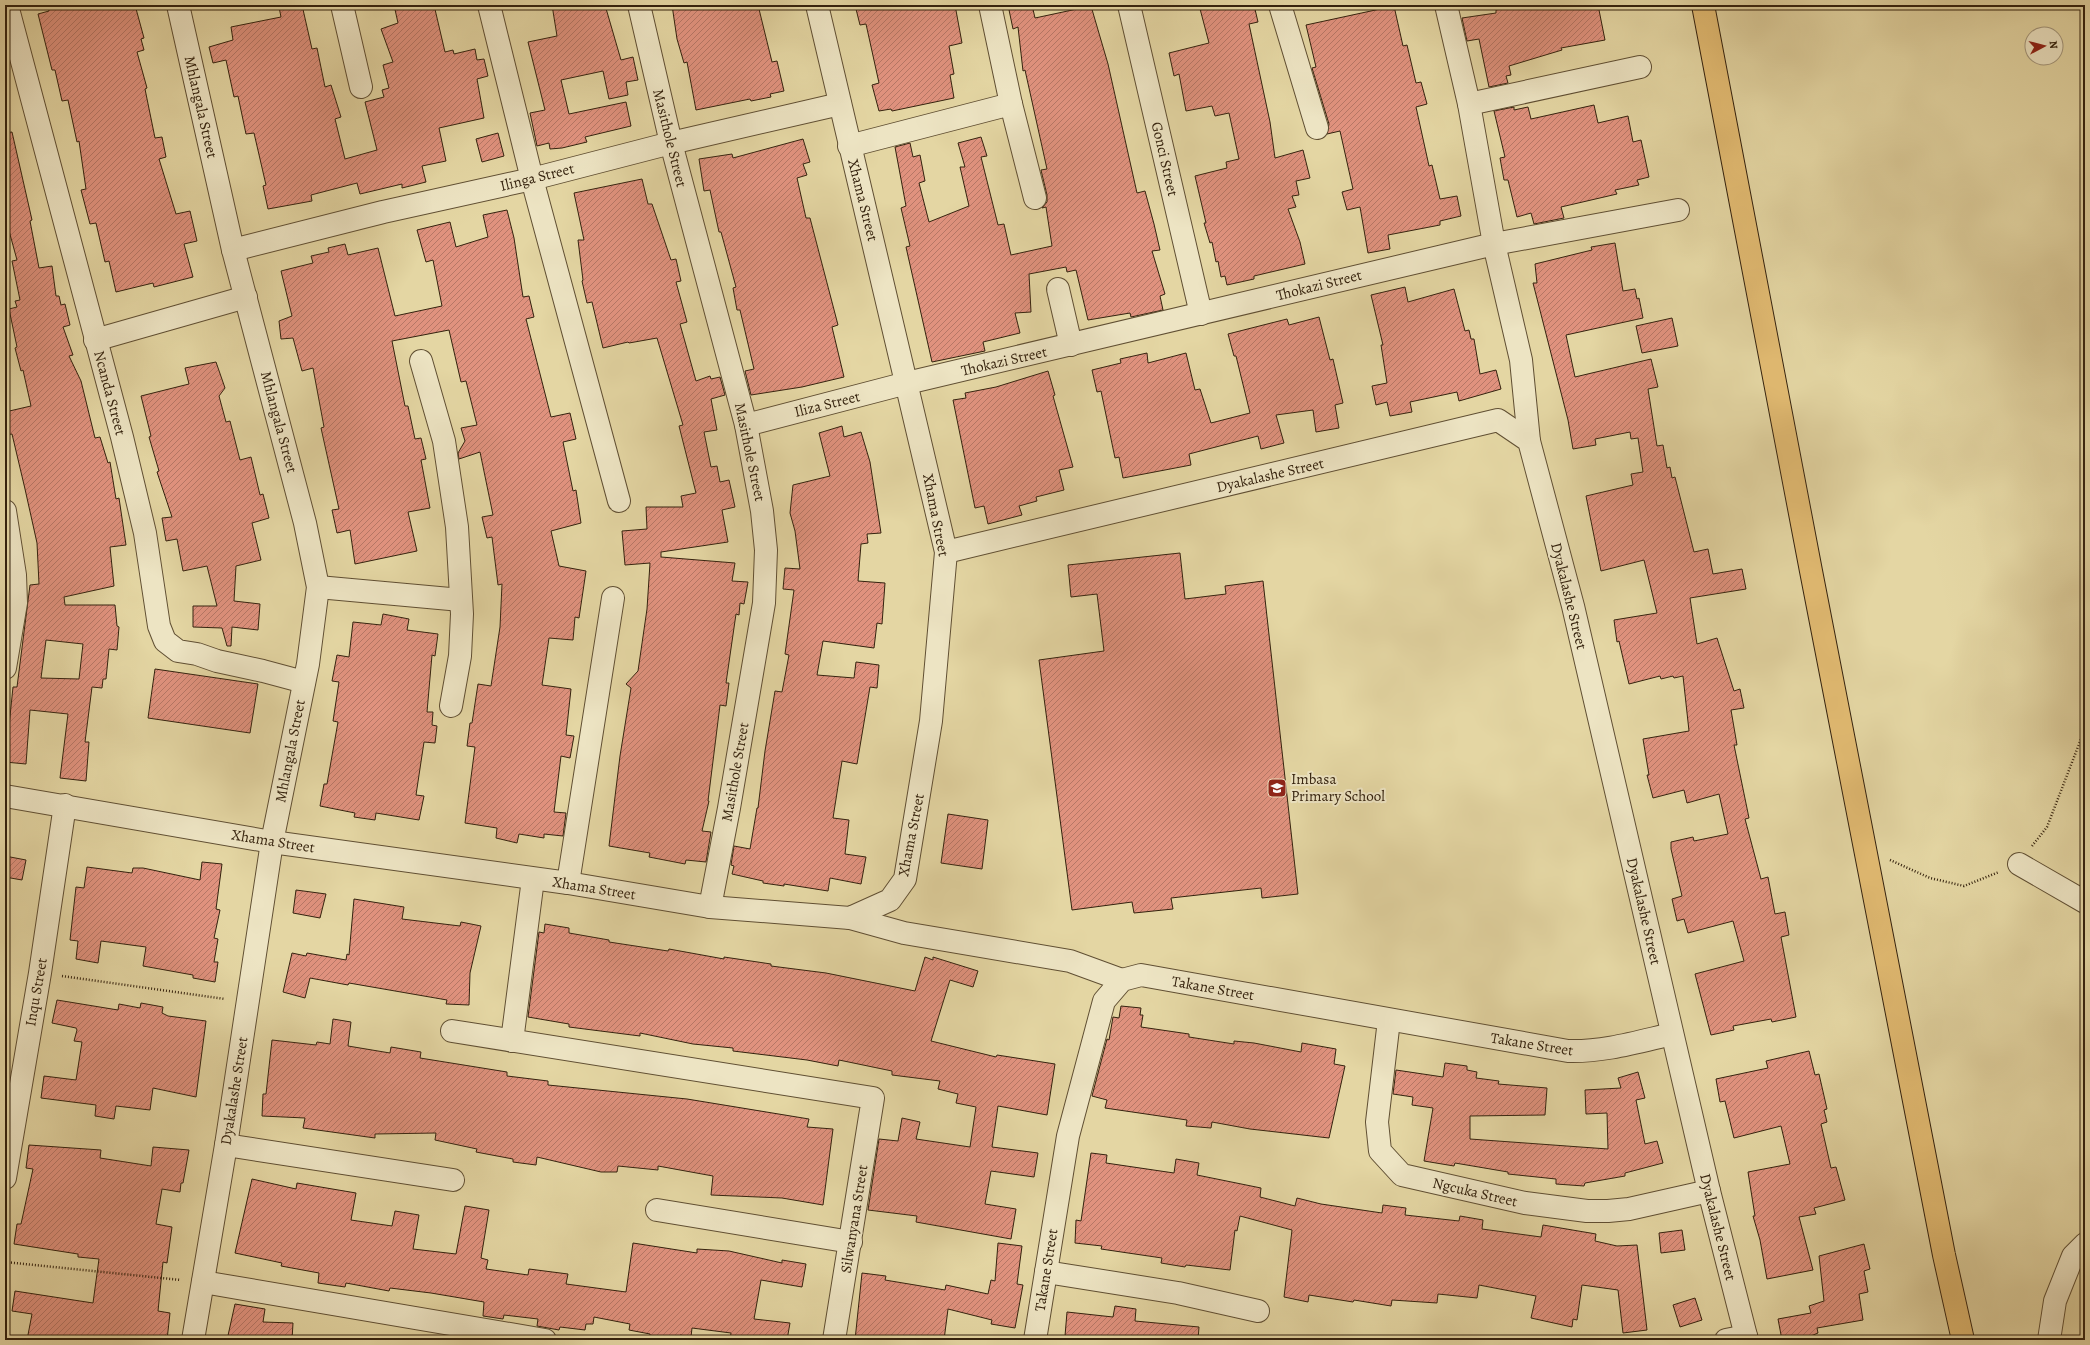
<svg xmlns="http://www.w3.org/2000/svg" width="2090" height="1345" font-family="Alegreya,serif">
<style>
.building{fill:url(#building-hatch);stroke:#34220e;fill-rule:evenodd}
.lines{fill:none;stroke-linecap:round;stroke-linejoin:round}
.minor-casing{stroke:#604f33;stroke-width:24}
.major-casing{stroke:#34220e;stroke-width:24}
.path{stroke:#34220e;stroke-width:2.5;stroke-dasharray:1 2;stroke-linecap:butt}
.minor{stroke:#ede4c3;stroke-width:22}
.major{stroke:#e2bb72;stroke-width:22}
.labels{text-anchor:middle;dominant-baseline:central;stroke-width:4;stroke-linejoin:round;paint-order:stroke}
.street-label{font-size:15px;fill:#34220e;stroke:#ede4c3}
.poi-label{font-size:15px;fill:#34220e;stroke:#ede4c3;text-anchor:start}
</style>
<defs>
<pattern id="building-hatch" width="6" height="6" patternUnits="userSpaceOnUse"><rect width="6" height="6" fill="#e0927e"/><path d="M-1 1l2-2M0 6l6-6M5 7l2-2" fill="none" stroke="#b67766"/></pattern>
</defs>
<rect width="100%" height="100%" fill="#e4d6a3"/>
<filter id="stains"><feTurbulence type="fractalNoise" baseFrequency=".005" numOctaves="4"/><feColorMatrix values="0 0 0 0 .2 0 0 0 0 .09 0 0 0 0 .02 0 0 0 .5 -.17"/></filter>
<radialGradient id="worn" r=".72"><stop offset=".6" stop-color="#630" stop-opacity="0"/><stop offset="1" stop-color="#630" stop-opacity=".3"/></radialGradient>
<g class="building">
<polygon points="48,5 135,5 144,38 141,39 144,50 137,52 147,88 145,89 155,138 162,137 166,157 159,159 176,214 190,211 197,241 184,244 193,277 154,287 153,283 116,292 109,261 105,262 96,223 90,224 81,190 86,189 79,141 77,142 68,100 62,101 55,70 52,70 38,14 49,11"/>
<polygon points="291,5 302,5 312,49 317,48 325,87 331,85 341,117 335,119 345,159 377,150 365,102 384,97 382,90 389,88 383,65 393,62 381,29 398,23 394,5 434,5 445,52 453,50 454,54 475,49 477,60 484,59 488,76 477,79 484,118 439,128 446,161 422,166 426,182 402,188 402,184 360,194 357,183 311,195 312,201 268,209 263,186 266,185 254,133 246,134 238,96 234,97 226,60 213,63 209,47 233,40 231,27 281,17 279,7"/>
<polygon points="552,5 605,5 621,60 633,57 638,80 626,82 628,95 609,99 603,71 561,80 569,114 626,102 631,126 585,137 587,142 562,148 550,149 549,143 537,146 530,113 545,110 528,42 557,36"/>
<polygon points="672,5 758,5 772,62 777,61 784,91 770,94 771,97 751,101 750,99 696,110 687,62 684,63 677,39"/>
<polygon points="855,5 955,5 962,43 949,46 954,74 950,75 954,98 892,111 891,109 879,111 872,85 879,83 866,24 860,25"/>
<polygon points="1008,5 1032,5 1035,18 1091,6 1108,64 1137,193 1145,191 1154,224 1160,250 1152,251 1165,294 1160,296 1163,310 1131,317 1130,313 1088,320 1076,270 1067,272 1066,267 1029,274 1031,312 1015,313 1020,333 983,342 985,351 932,362 906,247 910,246 901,208 906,206 895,147 910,143 913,157 920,155 925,181 919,183 929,222 969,206 960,167 965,167 958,143 981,137 987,156 981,157 998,225 1004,224 1011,255 1052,246 1046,207 1042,208 1047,202 1047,195 1041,170 1047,169 1025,70 1023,71 1018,27 1013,29"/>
<polygon points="1199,5 1254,5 1258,22 1249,24 1270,122 1275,158 1303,150 1310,178 1296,181 1299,195 1292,196 1296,207 1288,209 1300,242 1305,264 1254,276 1254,279 1227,285 1225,276 1221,277 1218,261 1216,262 1212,242 1210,243 1204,223 1206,223 1195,176 1227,168 1226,162 1239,159 1229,113 1215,116 1212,106 1186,111 1179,74 1174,76 1169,53 1209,43"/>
<polygon points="1523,5 1598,5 1605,40 1561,48 1562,50 1509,66 1511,75 1506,76 1508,83 1489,87 1479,39 1467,41 1462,18 1496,13 1496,10"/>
<polygon points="1394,6 1403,46 1407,45 1416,83 1421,82 1427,104 1416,107 1429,166 1432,165 1440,199 1457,196 1461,216 1440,221 1440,225 1388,235 1390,249 1368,253 1360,207 1347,210 1342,192 1353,189 1340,131 1327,134 1329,124 1312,68 1316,67 1306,25"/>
<polygon points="1594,105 1598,123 1628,116 1633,142 1641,140 1649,177 1637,180 1639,185 1615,190 1617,194 1561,207 1564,218 1534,224 1531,213 1517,217 1508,180 1504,180 1500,158 1505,157 1494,111 1514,107 1514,110 1528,107 1531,119"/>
<path d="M 12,132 L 32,220 L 30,221 L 39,268 L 52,266 L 56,296 L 59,296 L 61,305 L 65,304 L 70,325 L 63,327 L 73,355 L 69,356 L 81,381 L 95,438 L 100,437 L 108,463 L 110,462 L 116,499 L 119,498 L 126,545 L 110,547 L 114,586 L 64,597 L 65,605 L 115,605 L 117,626 L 119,627 L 117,650 L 109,649 L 106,679 L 103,679 L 102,688 L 92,687 L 85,742 L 89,742 L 86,781 L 60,778 L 68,714 L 30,710 L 26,764 L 5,762 L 6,725 L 9,726 L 13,687 L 17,687 L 30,585 L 39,584 L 37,543 L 25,489 L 12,434 L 5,435 L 5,412 L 31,406 L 23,370 L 21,371 L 15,348 L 17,347 L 9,309 L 17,307 L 15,301 L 20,300 L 12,261 L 17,260 L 5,216 L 5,133 ZM 46,640 L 83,644 L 79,679 L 41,678 Z"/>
<polygon points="498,133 504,156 482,162 476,139"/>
<polygon points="803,139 810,162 803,164 807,175 797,178 806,218 810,218 838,325 832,327 844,377 802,387 751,395 745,371 754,369 740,310 737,310 733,288 736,287 721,232 719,232 710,190 704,191 699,159 732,154 733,158"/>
<polygon points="642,179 648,204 652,204 671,260 676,259 681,281 676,282 687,322 680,324 696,381 710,376 711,379 720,377 725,395 711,399 717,430 704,432 711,467 717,466 720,482 729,480 735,507 722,510 728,542 661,552 661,557 735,563 732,581 748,582 744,604 740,603 739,615 736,614 726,683 729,683 726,706 720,705 708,801 709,801 702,831 711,832 706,862 686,860 685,864 649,857 650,853 609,846 620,756 631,688 626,684 638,671 647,609 650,563 625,565 622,531 647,529 646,507 683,507 681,496 696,493 679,426 683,425 657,338 629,343 628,342 603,348 592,302 587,303 582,281 583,280 578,240 584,240 574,193"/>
<polygon points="507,210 514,238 523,297 529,296 534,317 526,319 551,417 570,413 576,439 563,442 573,491 576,490 581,523 551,531 559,566 586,571 579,618 575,617 573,640 549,638 542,685 571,689 566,735 574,736 570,758 561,756 554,812 566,813 563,836 544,834 544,838 519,834 517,843 496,838 497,828 465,823 475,747 467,746 470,723 472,723 478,684 491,686 500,627 502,584 498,585 492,537 487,538 482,517 493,515 480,452 459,459 458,453 465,441 461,428 477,425 466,381 461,382 449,330 392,341 405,406 408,406 415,439 421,438 426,459 421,460 430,508 408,512 417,551 355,564 350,530 337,533 332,510 339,509 321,428 324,427 313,368 302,371 293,338 281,339 279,321 292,316 281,271 313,263 311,256 329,252 328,248 345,244 348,255 378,248 395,316 442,306 433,260 426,262 417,230 450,222 456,247 488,237 483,215"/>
<polygon points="1615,243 1623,291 1635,289 1637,299 1639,298 1643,318 1566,335 1575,377 1651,359 1658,387 1648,389 1657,446 1663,445 1667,468 1670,467 1672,478 1675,477 1694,552 1708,549 1713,574 1742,569 1746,589 1690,598 1697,644 1717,638 1734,691 1740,689 1744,708 1731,710 1737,745 1734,745 1749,818 1745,819 1761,879 1768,877 1775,914 1785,912 1789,935 1781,937 1796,1017 1772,1022 1771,1019 1733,1026 1734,1030 1711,1035 1695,974 1744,961 1733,921 1688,933 1684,919 1677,921 1672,899 1682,896 1671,849 1671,842 1693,837 1694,841 1728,834 1719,794 1687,803 1684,790 1653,798 1647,775 1649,775 1643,739 1689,731 1683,676 1674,678 1673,676 1661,679 1660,676 1629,684 1619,641 1617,642 1614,620 1657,613 1644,560 1601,571 1586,496 1633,485 1631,474 1643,472 1638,438 1631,439 1630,432 1595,439 1596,445 1573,449 1568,420 1533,283 1537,283 1535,264 1592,250 1591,247"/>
<polygon points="1405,287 1408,302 1454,289 1465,331 1469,330 1471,339 1474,339 1480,374 1496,370 1501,389 1459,401 1457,392 1410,402 1412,412 1390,416 1387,402 1376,405 1372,386 1387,383 1381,345 1383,345 1371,295"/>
<polygon points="1319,317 1330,360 1333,359 1343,403 1335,405 1339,428 1316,432 1313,410 1276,415 1284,443 1261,449 1258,436 1189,454 1191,465 1123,478 1119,457 1115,458 1101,391 1097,392 1092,370 1121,363 1120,359 1147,353 1148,363 1186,353 1195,390 1200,389 1211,423 1250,413 1236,356 1234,356 1228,334 1287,319 1289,325"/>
<polygon points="1672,318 1678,346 1642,353 1636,326"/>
<polygon points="216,362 225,388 219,396 226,422 230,421 240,460 251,457 260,495 263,494 269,518 252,523 261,560 236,566 234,601 260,604 258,630 232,627 231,646 227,646 222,628 193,627 193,606 217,606 207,566 183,571 177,539 166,541 162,518 172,517 157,472 159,471 149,437 151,436 141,396 189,384 185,368"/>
<polygon points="1048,371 1055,395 1053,396 1073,467 1059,470 1064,490 1036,497 1037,501 1019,506 1022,515 988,524 984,506 975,508 953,400 966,398 965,393 996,387"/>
<polygon points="842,426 844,437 861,432 870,462 881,533 867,534 868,543 861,544 858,581 885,583 882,624 877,623 874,648 823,641 817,675 854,678 856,662 879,665 877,688 870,687 857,764 842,761 833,818 849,820 845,854 866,857 861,884 830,878 828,891 784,884 784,886 763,883 763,881 732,874 734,866 731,865 734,846 750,849 757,808 758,808 765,751 775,691 782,692 789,655 785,654 794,590 783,589 785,568 800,569 795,531 790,513 793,485 830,476 819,433"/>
<polygon points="1180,553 1185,599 1226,594 1225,586 1263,581 1298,894 1262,898 1261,888 1171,898 1173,909 1134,913 1132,902 1072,910 1039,660 1104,651 1097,594 1071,597 1068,565"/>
<polygon points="383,614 409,619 407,630 438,634 435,656 432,655 427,712 433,712 432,725 437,726 435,743 424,742 416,795 424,796 419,820 376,813 375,820 354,817 355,813 320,806 324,784 327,784 338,722 333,721 339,682 332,681 337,655 349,657 353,622 381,625"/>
<polygon points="155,669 258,684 250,733 148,718"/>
<polygon points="948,814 988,820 982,869 941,863"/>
<polygon points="5,856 26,860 22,880 5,877"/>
<polygon points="202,862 222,864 216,909 220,910 214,938 218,939 214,962 218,962 215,982 193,978 193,975 143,966 146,947 101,941 98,963 76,959 78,941 70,940 76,887 84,888 87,867 132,873 133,868 143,868 200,880"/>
<polygon points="296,890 326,894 320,918 293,913"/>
<polygon points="354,899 404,907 402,919 460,926 461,922 481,926 470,973 469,1005 446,1004 447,1000 349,983 348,985 310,978 305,998 283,992 292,953 306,956 307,953 346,960 347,954 349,955"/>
<polygon points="545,924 569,928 569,933 609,940 609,942 668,951 669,949 724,959 724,957 771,964 771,966 826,973 915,991 925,957 933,960 933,957 978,971 973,987 950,980 931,1041 996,1057 997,1055 1055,1064 1047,1115 998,1106 992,1147 1038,1153 1034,1177 991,1171 985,1204 1016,1209 1011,1239 916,1222 917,1216 868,1210 879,1139 898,1141 902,1118 920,1122 916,1139 970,1147 976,1107 956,1103 958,1094 938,1089 940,1081 892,1075 892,1071 839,1060 838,1066 807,1060 733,1051 733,1048 693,1044 640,1033 640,1036 569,1027 569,1024 528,1017 539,932 544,933"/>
<polygon points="57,1000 118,1010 119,1004 140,1008 141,1003 163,1007 162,1013 168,1016 206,1021 196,1097 153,1088 150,1110 116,1106 114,1119 95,1116 96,1105 41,1098 44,1076 76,1080 82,1042 74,1041 77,1030 76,1028 52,1023"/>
<polygon points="1121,1006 1141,1008 1140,1015 1143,1015 1141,1027 1189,1034 1189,1037 1234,1044 1234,1041 1254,1043 1301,1052 1302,1043 1336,1049 1334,1064 1345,1066 1329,1138 1250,1129 1212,1122 1211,1128 1186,1126 1187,1120 1105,1108 1107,1100 1092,1096 1107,1039 1109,1040 1113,1017 1119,1018"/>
<polygon points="333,1019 351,1022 348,1046 390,1053 391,1047 421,1052 420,1058 507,1072 507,1076 548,1081 548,1085 687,1099 809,1119 807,1127 833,1129 823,1205 782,1198 711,1195 713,1176 658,1166 658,1170 618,1166 617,1172 601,1172 537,1157 536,1165 513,1162 513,1159 476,1152 477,1149 435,1140 436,1133 375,1134 375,1138 303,1128 305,1118 262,1116 263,1094 266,1094 272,1040 316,1045 317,1042 330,1044"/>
<polygon points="1809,1051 1815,1075 1819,1074 1827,1109 1824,1110 1827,1122 1821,1124 1831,1168 1836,1167 1845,1200 1814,1208 1816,1214 1799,1217 1813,1270 1767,1279 1760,1240 1753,1216 1755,1216 1748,1172 1790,1164 1781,1126 1734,1138 1725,1101 1720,1102 1716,1079 1768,1068 1766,1061"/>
<polygon points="1445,1063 1467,1066 1467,1070 1477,1072 1476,1078 1499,1081 1498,1084 1547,1088 1545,1115 1470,1116 1470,1139 1608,1149 1607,1113 1586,1114 1585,1090 1621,1088 1618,1078 1638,1072 1645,1098 1636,1100 1645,1144 1657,1141 1663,1163 1625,1173 1625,1176 1585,1183 1584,1186 1556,1184 1556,1179 1508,1174 1508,1172 1455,1163 1454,1166 1424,1161 1433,1108 1412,1105 1413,1097 1393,1094 1396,1070 1443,1077"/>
<polygon points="29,1145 101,1150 100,1158 151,1166 153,1147 189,1150 183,1183 181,1183 180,1192 162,1189 156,1224 172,1227 167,1263 163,1262 158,1311 170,1313 167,1340 27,1340 32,1314 12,1311 15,1291 93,1303 99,1259 78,1257 78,1254 14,1244 17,1224 21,1224 33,1169 26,1168"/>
<polygon points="1091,1153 1107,1155 1106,1163 1174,1173 1176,1159 1199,1163 1197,1175 1261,1188 1260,1197 1295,1206 1297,1198 1321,1204 1382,1213 1383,1205 1406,1208 1405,1215 1459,1221 1460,1216 1483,1220 1482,1229 1541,1237 1543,1225 1596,1234 1595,1241 1617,1246 1637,1245 1647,1330 1623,1333 1618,1290 1582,1285 1577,1320 1573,1319 1572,1327 1531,1318 1536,1296 1479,1285 1477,1298 1438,1294 1437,1303 1392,1300 1391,1306 1354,1300 1353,1302 1309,1295 1308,1302 1284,1297 1292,1230 1240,1216 1237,1231 1235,1230 1230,1270 1186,1265 1185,1267 1161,1263 1162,1258 1101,1249 1102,1246 1075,1243 1076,1220 1081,1221"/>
<polygon points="252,1179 296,1189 297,1183 356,1193 351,1220 392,1226 395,1211 419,1215 413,1249 456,1254 465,1206 489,1210 481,1258 488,1260 486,1269 528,1275 529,1269 568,1274 566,1284 626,1292 633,1243 697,1253 697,1249 729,1251 782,1263 782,1260 806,1264 802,1287 761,1280 754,1319 790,1323 787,1340 730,1340 731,1333 692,1328 691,1337 680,1335 679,1340 670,1340 650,1337 650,1334 629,1330 630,1324 594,1317 593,1324 586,1324 585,1330 560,1327 559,1330 537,1326 538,1319 504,1315 503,1319 483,1316 484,1302 431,1293 390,1288 389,1291 346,1283 345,1287 318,1283 319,1273 281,1266 282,1263 235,1253"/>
<polygon points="1682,1230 1685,1250 1661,1253 1659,1233"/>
<polygon points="998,1243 1022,1246 1017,1284 1023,1285 1015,1328 991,1324 992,1320 948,1309 944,1340 855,1340 862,1273 886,1276 885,1280 945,1290 946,1285 988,1294 991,1280 995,1281"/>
<polygon points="1864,1244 1870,1269 1864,1271 1868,1292 1859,1294 1863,1320 1817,1328 1818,1333 1806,1338 1782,1340 1778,1319 1811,1313 1809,1306 1824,1301 1819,1256"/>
<polygon points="1695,1298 1702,1320 1680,1327 1673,1305"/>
<polygon points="235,1304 265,1309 263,1322 293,1323 292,1340 227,1340"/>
<polygon points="1115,1306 1136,1309 1135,1321 1199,1327 1198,1340 1100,1340 1065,1336 1067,1312 1113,1317"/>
</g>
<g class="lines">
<defs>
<g id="minor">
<polyline points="7,5 122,437 145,533 159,626 165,641 178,651 197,654 217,661 263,671 304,682"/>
<polyline points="178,5 233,250 305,523 318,587 308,664 272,842 226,1145 193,1340"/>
<polyline points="342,5 361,87"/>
<polyline points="489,5 532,179 619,501"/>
<polyline points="639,5 671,143 746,425 762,511 766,550 764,603 729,808 710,907"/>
<polyline points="990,5 1011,104 1035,198"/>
<polyline points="1129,5 1201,314"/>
<polyline points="1280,5 1317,128"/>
<polyline points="1469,104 1640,67"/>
<polyline points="849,146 1011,104"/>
<polyline points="233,250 383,212 532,179 671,143 840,104"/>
<polyline points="1058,289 1071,345"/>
<polyline points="95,340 246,297"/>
<polyline points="421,361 444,441 457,527 462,614 460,656 451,706"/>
<polyline points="746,425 907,383 1494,244 1469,104 1446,5"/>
<polyline points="1529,441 1521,360 1494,244 1678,210"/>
<polyline points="5,511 15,575 16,603 5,668"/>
<polyline points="946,552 1498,420 1529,441 1573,606 1709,1191 1747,1340"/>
<polyline points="318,587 461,600"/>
<polyline points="5,796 272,842 568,883 710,907 850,918 890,900 905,879 931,721 946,552 817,5"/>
<polyline points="2019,864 2085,902"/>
<polyline points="568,883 613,598"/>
<polyline points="850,918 904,933 1070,961 1122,980"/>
<polyline points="1389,1020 1377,1122 1380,1151 1402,1175 1525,1203 1587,1211 1608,1211 1629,1209 1709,1191"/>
<polyline points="452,1031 873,1098 834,1340"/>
<polyline points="512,1041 533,879"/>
<polyline points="226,1145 453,1180"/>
<polyline points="5,1178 40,973 65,805"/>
<polyline points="657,1210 851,1242"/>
<polyline points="1046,1272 1178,1293 1258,1311"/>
<polyline points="203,1282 545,1340"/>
<path d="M 1035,1340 L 1068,1136 L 1104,1001 L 1122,980 L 1141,975 L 1568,1051 C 1604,1052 1637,1042 1672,1034"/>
<polyline points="1726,1340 1746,1336"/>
<polyline points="2049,1340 2055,1301 2073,1256 2085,1244"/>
</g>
<polyline id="major" points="1703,5 1811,571 1944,1255 1963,1340"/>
</defs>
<use href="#minor" class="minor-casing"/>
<use href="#major" class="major-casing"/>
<g class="path">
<polyline points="2032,846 2047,827 2081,739 2085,734"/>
<polyline points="1890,860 1930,878 1964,886 1999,872"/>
<polyline points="62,976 225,999"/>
<polyline points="5,1262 181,1280"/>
</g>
<use href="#minor" class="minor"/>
<use href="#major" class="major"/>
</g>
<defs>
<symbol id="school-square" viewBox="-11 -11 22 22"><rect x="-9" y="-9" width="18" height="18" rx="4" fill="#8f2418" stroke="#ede4c3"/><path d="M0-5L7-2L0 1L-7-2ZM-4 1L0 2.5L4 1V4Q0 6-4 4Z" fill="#fff"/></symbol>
</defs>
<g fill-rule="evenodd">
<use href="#school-square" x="1266" y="777" width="22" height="22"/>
</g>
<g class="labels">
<g class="street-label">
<text transform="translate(201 107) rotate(77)">Mhlangala Street</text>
<text transform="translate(670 138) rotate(76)">Masithole Street</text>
<text transform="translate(1165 159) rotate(77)">Gonci Street</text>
<text transform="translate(537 177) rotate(-14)">Ilinga Street</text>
<text transform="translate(863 200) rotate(76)">Xhama Street</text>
<text transform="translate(1319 285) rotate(-14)">Thokazi Street</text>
<text transform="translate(1004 361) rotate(-13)">Thokazi Street</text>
<text transform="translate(110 393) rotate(75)">Ncanda Street</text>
<text transform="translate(827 404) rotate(-14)">Iliza Street</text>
<text transform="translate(279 422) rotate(75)">Mhlangala Street</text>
<text transform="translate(750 452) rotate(78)">Masithole Street</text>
<text transform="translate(1270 475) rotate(-13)">Dyakalashe Street</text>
<text transform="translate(936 515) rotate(79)">Xhama Street</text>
<text transform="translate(1569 596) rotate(76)">Dyakalashe Street</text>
<text transform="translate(290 751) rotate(-79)">Mhlangala Street</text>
<text transform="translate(735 772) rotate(-80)">Masithole Street</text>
<text transform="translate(911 835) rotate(-79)">Xhama Street</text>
<text transform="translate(273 841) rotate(9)">Xhama Street</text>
<text transform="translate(594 888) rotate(9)">Xhama Street</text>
<text transform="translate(1644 911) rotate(77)">Dyakalashe Street</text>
<text transform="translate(1213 988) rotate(10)">Takane Street</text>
<text transform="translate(36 992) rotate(-80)">Inqu Street</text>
<text transform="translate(1532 1044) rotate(9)">Takane Street</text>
<text transform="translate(234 1091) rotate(-81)">Dyakalashe Street</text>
<text transform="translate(1475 1192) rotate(13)">Ngcuka Street</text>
<text transform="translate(854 1219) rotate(-81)">Silwanyana Street</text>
<text transform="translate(1718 1227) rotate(76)">Dyakalashe Street</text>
<text transform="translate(1046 1270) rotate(-81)">Takane Street</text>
</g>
<g class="poi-label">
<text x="1291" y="779">Imbasa<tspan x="1291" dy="17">Primary School</tspan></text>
</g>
</g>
<rect width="2090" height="1345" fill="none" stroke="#e4d6a3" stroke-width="20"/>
<rect x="6" y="6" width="2078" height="1333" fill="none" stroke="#34220e" stroke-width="2"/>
<rect x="10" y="10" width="2070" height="1325" fill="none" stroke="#34220e"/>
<g transform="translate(2044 46) rotate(83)"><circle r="19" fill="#ede4c3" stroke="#a3967b"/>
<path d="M0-3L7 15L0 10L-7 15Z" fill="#8f2418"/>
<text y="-6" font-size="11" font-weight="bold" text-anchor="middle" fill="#34220e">N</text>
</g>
<rect width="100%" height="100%" filter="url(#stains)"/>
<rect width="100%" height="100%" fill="url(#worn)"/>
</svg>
